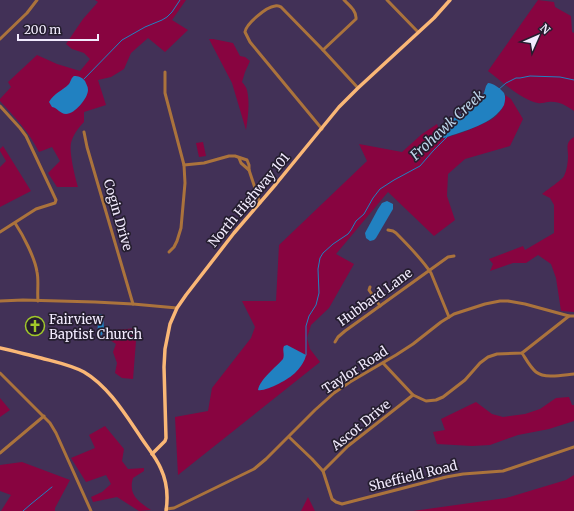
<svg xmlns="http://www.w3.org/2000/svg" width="574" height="511" font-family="Merriweather,serif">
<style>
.green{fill:#880440}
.water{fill:#2181c1}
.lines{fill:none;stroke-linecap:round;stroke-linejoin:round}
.stream{stroke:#2181c1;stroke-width:1}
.minor{stroke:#ab733c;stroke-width:3}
.major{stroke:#fab776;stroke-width:3.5}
.labels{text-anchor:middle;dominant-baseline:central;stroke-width:3.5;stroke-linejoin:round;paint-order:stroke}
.street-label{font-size:13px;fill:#f2ebfe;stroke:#251e2f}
.poi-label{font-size:13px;fill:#f2ebfe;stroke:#251e2f;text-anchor:start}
.water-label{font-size:14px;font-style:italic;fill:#bdd5ea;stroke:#251e2f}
</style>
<rect width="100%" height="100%" fill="#423157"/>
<g class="green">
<path d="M 95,0 L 186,0 L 172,20 L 188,30 L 165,52 L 148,38 L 131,53 L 124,69 L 111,77 L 98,80 L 106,105 L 84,112 L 84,122 C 78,128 73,135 71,143 C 69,152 75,177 78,187 L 57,187 L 48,173 L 60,161 L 52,147 L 39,152 C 29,132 15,117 0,101 L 0,99 L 11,87 L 8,82 L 37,55 L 57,64 L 80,71 L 90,59 L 84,53 L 72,49 L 66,44 L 83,19 L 98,2 Z"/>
<path d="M 538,0 L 554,2 L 555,7 L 571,16 L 572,32 L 574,33 L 574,111 C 565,105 559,101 548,102 C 545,102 541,104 538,103 C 523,101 501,81 488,71 Z"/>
<path d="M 209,39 L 213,39 L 233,43 L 240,56 L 245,57 L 250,61 L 245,72 L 242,82 C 244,84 246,87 247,90 C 250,103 248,117 246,130 L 232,83 Z"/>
<path d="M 505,95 L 511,99 L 523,119 L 510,146 L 465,159 L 448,174 L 447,196 L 455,220 L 434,236 L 388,192 L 336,254 L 354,264 L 329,308 L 311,325 L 307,338 L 310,349 L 320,362 L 178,475 L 175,417 L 208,411 L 212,388 L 251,338 L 255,327 L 242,301 L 276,301 L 279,245 L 367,161 L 359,144 L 402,152 L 422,134 L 437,124 L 442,138 C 451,138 488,123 495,117 C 501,112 506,103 505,95 Z"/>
<path d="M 574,137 L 574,312 L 561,311 L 556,278 L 551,264 L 538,255 L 526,263 L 513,263 L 490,271 L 493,264 L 489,259 L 523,246 L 525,250 L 554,233 L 554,205 L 550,198 L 542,194 C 547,190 563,179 564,176 C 567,170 568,162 568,156 C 568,147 565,143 574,137 Z"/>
<polygon points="203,142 206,156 199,157 196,143"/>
<polygon points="3,146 31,191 0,207 0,167 6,161 0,151 0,149"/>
<polygon points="137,328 133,379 122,378 115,373 117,363 113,352 116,344 107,338 105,331"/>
<polygon points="569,397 572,405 574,405 574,421 549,429 518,435 490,445 472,446 437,444 433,432 445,430 441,419 476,402 492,414 503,417 525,414 540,409 556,398"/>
<polygon points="0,398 10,410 0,417"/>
<path d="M 105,426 L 124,449 L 122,461 L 128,469 L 144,468 L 144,471 L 133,478 C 128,495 138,501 151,510 L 139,511 L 117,497 L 93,502 L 91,497 L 102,492 L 111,484 L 106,475 L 86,482 L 71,458 L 95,448 L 89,435 Z"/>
<polygon points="22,462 70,480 55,508 55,511 1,511 11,495 0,491 0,465"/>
<polygon points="574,475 574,511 413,511 506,498 566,480"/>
<polygon points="308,497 315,511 301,511"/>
</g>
<g class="water">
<path d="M 74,76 C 78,76 82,77 85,81 C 86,84 88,86 88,90 C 88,98 75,114 66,114 C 60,114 58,108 52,107 L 49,102 C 54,93 62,91 69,84 C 71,81 71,78 74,76 Z"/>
<path d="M 488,83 C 493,83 501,89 504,93 C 506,97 505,101 504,105 C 494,124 464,131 444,138 L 442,138 L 442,133 L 444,130 L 454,118 L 474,107 L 484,93 L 486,86 Z"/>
<polygon points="387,201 393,204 393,209 376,238 374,240 370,241 366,238 365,233 378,209 382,203"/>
<polygon points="99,314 102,314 103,316 104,329 102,335 99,336 97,334"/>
<path d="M 287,345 L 306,355 C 305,361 300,368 295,373 C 289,379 266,392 258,390 C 260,379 276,367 283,359 C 285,354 282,350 284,346 Z"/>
</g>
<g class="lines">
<g class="stream">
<polyline points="84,79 122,40 145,27 162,20 167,17 172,12 180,0"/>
<polyline points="498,90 506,83 516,78 520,78 530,76 560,77 574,80"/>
<polyline points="306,355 306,326 309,316 316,305 319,293 318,269 320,258 323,253 333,244 348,234 351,230 356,221 364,214 373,198 380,189 394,180 420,166 433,151 447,137"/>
<polyline points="23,511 31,504 52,487"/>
</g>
<g class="minor">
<polyline points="387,0 418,32"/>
<polyline points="0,39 27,13 37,0"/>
<path d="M 323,50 L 356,19 C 357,11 349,5 344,0"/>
<polyline points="165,72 165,93 184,165 185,183 181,228 177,241 174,247 169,252"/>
<polyline points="0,106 20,128 26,136 56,200 55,203 36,209 0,232"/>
<path d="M 322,129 L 250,42 L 245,32 C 246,24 266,7 275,6 C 278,5 278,6 281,7 L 323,50 L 358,88"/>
<polyline points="84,132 87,147 133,304"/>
<polyline points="239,158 241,163 249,170"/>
<polyline points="184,165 204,163 229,156 235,156 247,160 249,165 249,170 260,203"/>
<path d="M 15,223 C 23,235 35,258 37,272 C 39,281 37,291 38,301"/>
<path d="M 388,230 L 393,231 L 396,233 C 409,246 421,258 431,273 L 449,317"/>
<polyline points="370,287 369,290 380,306"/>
<polyline points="0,301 23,300 95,302 133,304 177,308"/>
<polyline points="335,342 338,337 345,331 448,257 454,256"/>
<path d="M 522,353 C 526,359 530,367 536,372 C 545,379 563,375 574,374"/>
<polyline points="383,363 413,395 426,401 436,400 443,397 465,380 480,363 488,357 497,354 522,353 569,316"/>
<polyline points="0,373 50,423 56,433 91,511"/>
<polyline points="289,437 312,459 323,471 332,499 336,502 342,504 446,477 463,474 503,471 574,447"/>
<polyline points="0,453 44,416"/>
<polyline points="323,471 348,446 413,395"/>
<polyline points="166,509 174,508 254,469 266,459 315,410 334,393 350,382 396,355 413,344 441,322 454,314 485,304 500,301 508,301 525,304 569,316 574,316"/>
</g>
<g class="major">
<path d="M 0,348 C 14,351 28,355 41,358 C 56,362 71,365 84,372 C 108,386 125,414 140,436 C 147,447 156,457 161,469 C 167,482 168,498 166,511"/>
<polyline points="152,454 165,441 166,438 164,367 165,349 170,324 177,308 186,295 234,233 276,184 339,107 358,88 434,18 450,0"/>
</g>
</g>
<defs>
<symbol id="church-ring" viewBox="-11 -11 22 22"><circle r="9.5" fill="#251e2f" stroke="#a1c92a" stroke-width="1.5"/><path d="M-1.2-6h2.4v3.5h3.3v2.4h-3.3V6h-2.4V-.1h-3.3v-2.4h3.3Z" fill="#a1c92a"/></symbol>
</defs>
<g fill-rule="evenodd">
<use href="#church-ring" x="24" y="315" width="22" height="22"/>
</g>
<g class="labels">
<g class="street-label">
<text transform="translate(249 200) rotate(-50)">North Highway 101</text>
<text transform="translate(118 215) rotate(74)">Cogin Drive</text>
<text transform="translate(375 297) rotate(-36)">Hubbard Lane</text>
<text transform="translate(355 370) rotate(-33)">Taylor Road</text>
<text transform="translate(361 425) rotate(-39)">Ascot Drive</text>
<text transform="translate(413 476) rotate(-14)">Sheffield Road</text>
</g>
<g class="poi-label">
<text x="49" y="319">Fairview<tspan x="49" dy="15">Baptist Church</tspan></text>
</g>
<g class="water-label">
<text transform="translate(447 125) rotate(-43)">Frohawk Creek</text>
</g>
</g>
<g transform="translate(538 36) rotate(45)" stroke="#251e2f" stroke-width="3" paint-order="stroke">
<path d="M0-3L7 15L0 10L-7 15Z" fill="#f2ebfe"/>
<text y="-6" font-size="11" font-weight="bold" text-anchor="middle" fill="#f2ebfe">N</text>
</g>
<path d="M18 34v6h80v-6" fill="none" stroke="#f2ebfe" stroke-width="2"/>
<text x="24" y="34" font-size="12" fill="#f2ebfe" stroke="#251e2f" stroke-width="3" paint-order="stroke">200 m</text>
</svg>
